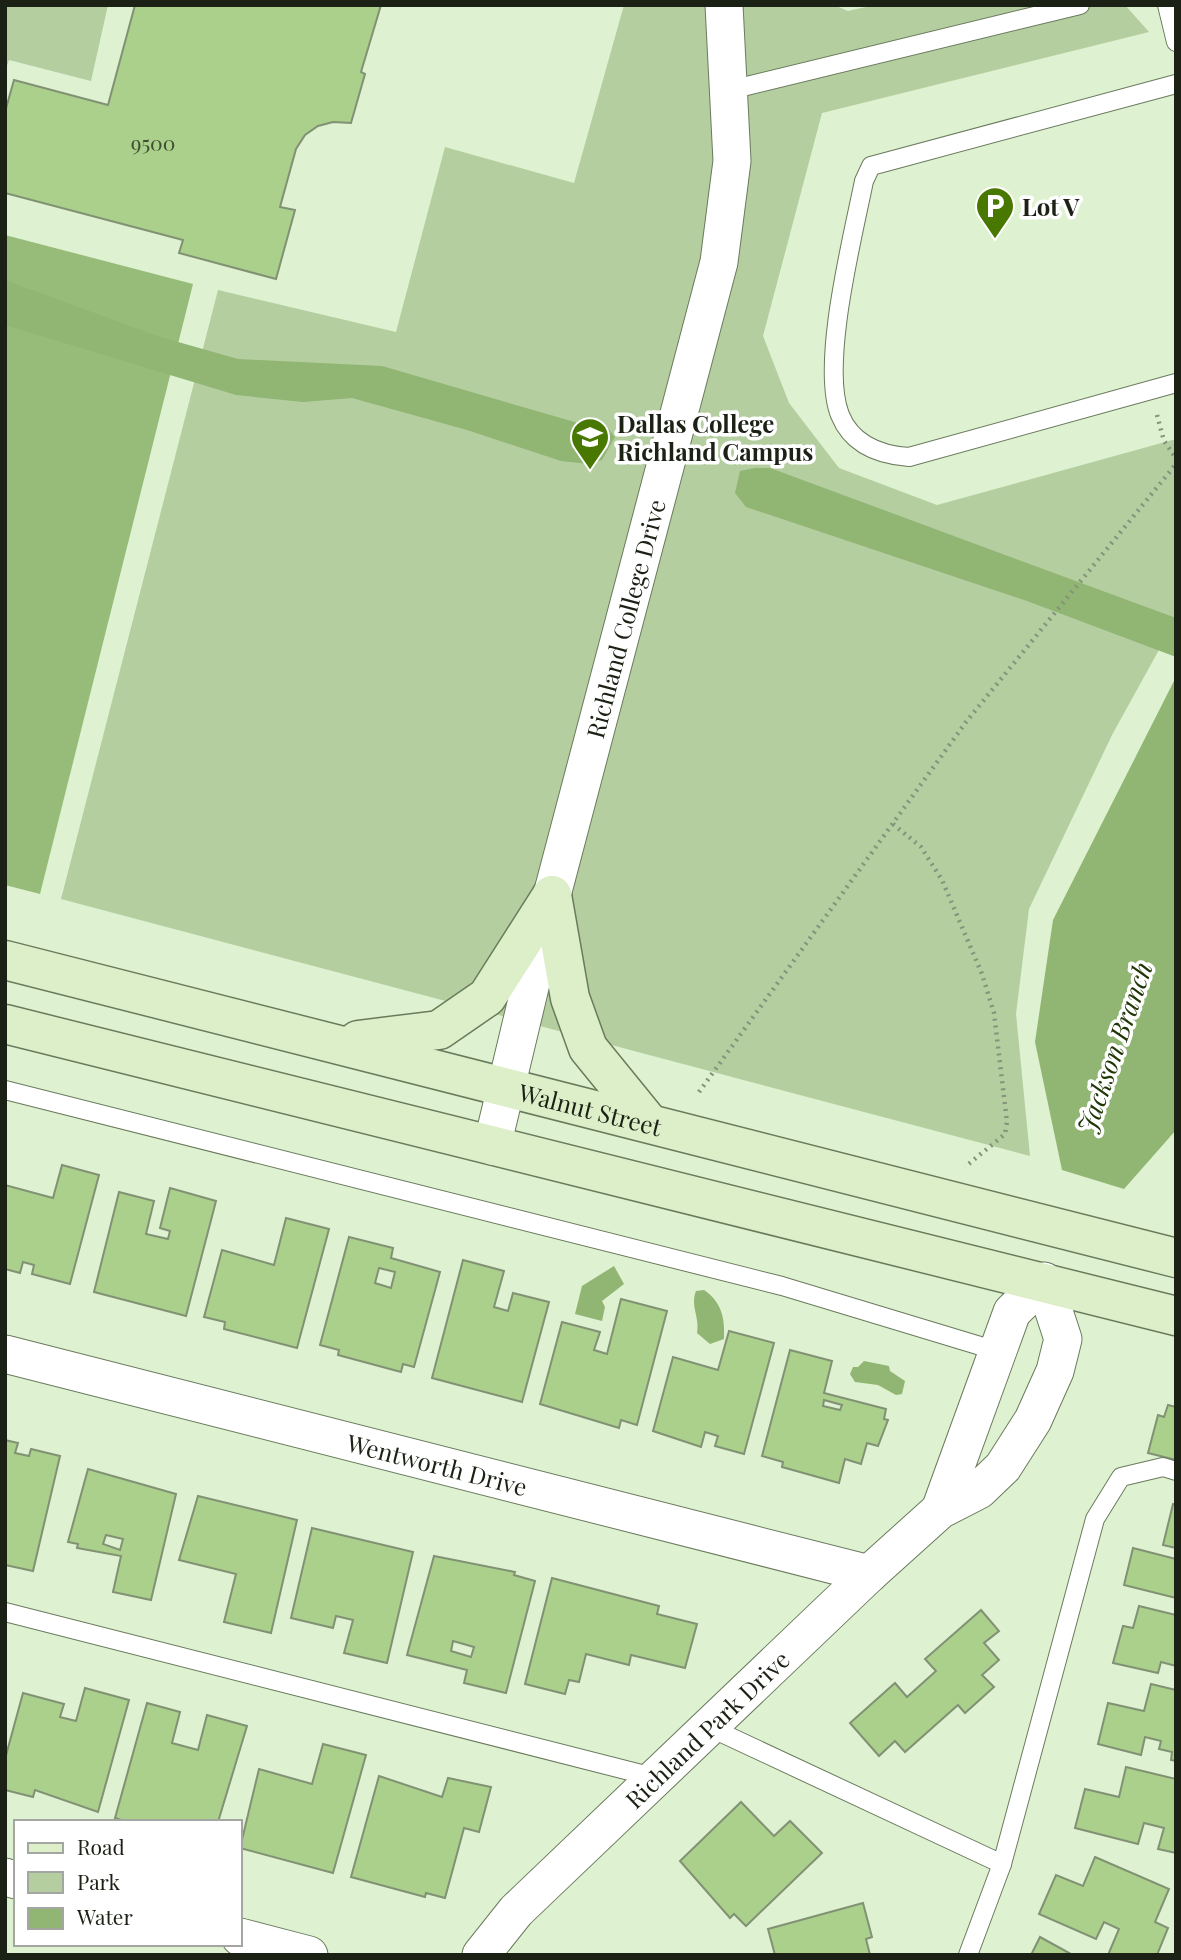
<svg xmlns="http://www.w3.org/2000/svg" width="1181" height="1960" font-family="'Playfair Display',serif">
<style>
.green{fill:#b4cea0}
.forest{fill:#97bc79}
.water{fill:#91b573}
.building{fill:#aad08c;stroke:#819274;stroke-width:2;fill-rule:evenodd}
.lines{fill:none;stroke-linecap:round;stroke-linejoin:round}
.service-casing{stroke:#6a7b5d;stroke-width:20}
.minor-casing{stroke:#6a7b5d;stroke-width:39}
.secondary-casing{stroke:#6a7b5d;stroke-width:41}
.path{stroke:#86937b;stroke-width:4.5;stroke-dasharray:2 5;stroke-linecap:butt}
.service{stroke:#fff;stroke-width:18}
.minor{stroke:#fff;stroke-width:37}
.secondary{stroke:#dcefc8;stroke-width:38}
.labels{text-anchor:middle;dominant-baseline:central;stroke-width:7;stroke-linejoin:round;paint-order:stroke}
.number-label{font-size:21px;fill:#3f4d33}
.poi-label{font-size:24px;font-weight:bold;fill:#1b2115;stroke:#fff;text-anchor:start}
.street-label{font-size:24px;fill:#1b2115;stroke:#fff}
.water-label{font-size:26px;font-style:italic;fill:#203706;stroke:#fff}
</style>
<rect width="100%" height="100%" fill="#def1d0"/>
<g class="green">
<polygon points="5,5 108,5 91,81 9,60 5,71"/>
<polygon points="624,5 834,5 848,11 875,5 1125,5 1149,32 822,113 763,336 789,403 839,468 937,505 1176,439 1176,619 1112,735 1029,909 1016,1014 1030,1156 61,899 218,290 396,332 445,147 574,183"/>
</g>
<polygon class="forest" points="5,235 193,284 40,894 5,885"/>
<g class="water">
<polygon points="5,280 157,336 238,359 382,366 578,423 607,427 615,437 602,460 589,464 561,461 467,430 352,398 303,402 236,395 5,325"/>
<polygon points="755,468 770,468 1176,618 1176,657 1027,601 746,507 735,493 740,471"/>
<polygon points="1176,677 1176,1130 1124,1189 1062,1170 1035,1042 1053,920"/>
<polygon points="614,1266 624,1284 602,1301 605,1307 602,1321 575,1314 582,1286"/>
<path d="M 704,1290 C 722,1302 725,1319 724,1339 L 710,1344 L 697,1333 C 700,1317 690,1306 696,1291 Z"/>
<polygon points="864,1361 889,1366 890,1371 905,1381 902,1394 896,1395 878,1385 855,1382 850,1374 853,1367 858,1367"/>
</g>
<g class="building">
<polygon points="135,5 381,5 361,72 365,74 351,123 333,122 318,126 305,135 296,149 280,207 295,210 276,279 179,253 183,240 5,193 5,112 14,80 108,105"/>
<polygon points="62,1165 99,1175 70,1284 32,1274 34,1265 23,1262 20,1273 5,1269 5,1185 53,1198"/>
<polygon points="170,1188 216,1201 186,1316 94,1292 119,1192 154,1201 146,1234 168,1239 170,1231 160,1228"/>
<polygon points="286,1218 329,1229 297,1348 224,1329 225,1322 204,1317 222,1250 274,1265"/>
<path d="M 349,1237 L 393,1248 L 391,1258 L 440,1272 L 414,1367 L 403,1364 L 401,1372 L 338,1355 L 339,1350 L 320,1345 ZM 379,1268 L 395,1272 L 391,1288 L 375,1283 Z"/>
<polygon points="463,1260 504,1271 494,1307 508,1311 513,1293 549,1302 522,1402 432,1378"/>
<polygon points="621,1299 667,1311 637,1425 621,1420 619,1428 540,1404 562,1322 600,1332 594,1350 607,1354"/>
<polygon points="729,1331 774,1343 744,1454 715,1446 718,1436 705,1432 701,1447 653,1431 673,1357 718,1370"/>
<path d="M 790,1350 L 832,1361 L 824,1393 L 886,1409 L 884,1419 L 888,1420 L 878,1446 L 867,1443 L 861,1464 L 845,1459 L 839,1483 L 782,1467 L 783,1462 L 762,1456 ZM 824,1400 L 842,1405 L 840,1410 L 823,1406 Z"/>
<polygon points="1168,1405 1176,1407 1176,1460 1148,1453 1158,1415 1164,1417"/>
<polygon points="5,1440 18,1443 15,1453 29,1456 31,1449 60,1456 33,1571 5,1565"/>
<path d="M 88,1469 L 176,1494 L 151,1600 L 113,1592 L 121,1556 L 77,1548 L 78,1544 L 68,1542 ZM 106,1535 L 123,1539 L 120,1550 L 103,1544 Z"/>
<polygon points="198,1496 297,1520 271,1633 224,1622 236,1574 179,1560"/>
<polygon points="1173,1504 1176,1505 1176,1548 1163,1545"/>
<polygon points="312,1528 413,1552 387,1663 344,1653 353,1620 336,1616 333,1628 291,1618"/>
<polygon points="1133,1548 1176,1559 1176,1598 1124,1585"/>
<path d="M 434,1556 L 515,1572 L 514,1575 L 535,1581 L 506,1693 L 464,1683 L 467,1670 L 407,1655 ZM 453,1641 L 474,1647 L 471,1657 L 451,1651 Z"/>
<polygon points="552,1578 659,1606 657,1614 697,1624 685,1668 631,1655 629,1665 586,1654 579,1682 569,1680 565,1694 525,1684"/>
<polygon points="1139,1606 1176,1615 1176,1666 1161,1662 1158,1673 1113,1663 1123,1626 1133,1628"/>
<polygon points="981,1610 999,1631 984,1643 999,1660 982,1675 994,1687 965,1713 958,1705 905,1752 895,1741 879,1756 850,1723 895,1683 907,1697 936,1671 925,1659"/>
<polygon points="1151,1684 1176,1690 1176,1761 1171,1760 1172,1752 1159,1749 1161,1741 1145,1737 1141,1755 1098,1744 1108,1703 1144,1711"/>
<polygon points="85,1688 129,1700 98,1812 35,1790 33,1797 5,1790 5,1759 23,1693 64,1704 60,1717 76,1721"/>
<polygon points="147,1703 180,1712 172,1743 198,1750 207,1715 247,1726 218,1822 127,1822 115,1818"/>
<polygon points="323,1744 366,1755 333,1873 240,1848 259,1769 312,1784"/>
<polygon points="1126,1767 1176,1779 1176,1853 1158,1849 1164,1828 1144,1823 1138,1844 1075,1828 1085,1789 1119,1797"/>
<polygon points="379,1776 442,1797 448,1778 491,1787 479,1832 464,1828 445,1898 426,1893 425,1897 351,1877"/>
<polygon points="741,1802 774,1836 790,1821 822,1853 746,1926 734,1914 730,1918 680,1861"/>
<polygon points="1095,1857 1169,1889 1155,1922 1168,1928 1157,1955 1108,1955 1119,1929 1104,1922 1096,1939 1039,1914 1056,1875 1083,1886"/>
<polygon points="863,1903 872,1937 866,1939 870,1955 775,1955 768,1929"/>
<polygon points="1040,1937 1071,1954 1070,1955 1031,1955"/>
</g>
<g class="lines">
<defs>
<g id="service">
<polyline points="1167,5 1176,42"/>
<path d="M 1176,84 L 871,166 L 864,181 C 853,236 820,365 840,415 C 852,445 880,455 909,457 L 1176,383"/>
<polyline points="730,90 1080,5"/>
<polyline points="5,1090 782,1286 997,1351"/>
<polyline points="5,1612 657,1778"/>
<polyline points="711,1728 1002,1864"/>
<polyline points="968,1955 1002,1864 1095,1519 1121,1477 1163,1467 1176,1471"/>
</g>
<g id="minor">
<path id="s1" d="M 492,1146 L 552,895 L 719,262 L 732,161 L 724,5"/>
<path id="s2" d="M 5,1354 L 869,1574"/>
<polyline points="5,1877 16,1880"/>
<polyline points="240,1937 309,1955"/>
<path id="s3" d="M 481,1955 L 516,1911 L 869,1574 L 940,1510 L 979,1490 L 1003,1467 L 1033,1420 L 1055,1371 L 1063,1339 L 1044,1281 L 1012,1312 L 940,1510"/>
</g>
<g id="secondary">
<polyline points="552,895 570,998 588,1048 649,1123"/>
<path id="s4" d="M 5,960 L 1176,1258"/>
<polyline points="5,1024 1176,1316"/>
<polyline points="358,1040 439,1030 487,997 552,895"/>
</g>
</defs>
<use href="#service" class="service-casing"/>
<use href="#minor" class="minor-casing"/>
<use href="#secondary" class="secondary-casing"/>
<g class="path">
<polyline points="1157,415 1164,441 1176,458"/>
<polyline points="893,824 921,847 942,880 982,974 994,1013 1007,1122 1005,1134 965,1167"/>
<polyline points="699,1092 966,722 1176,464"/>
</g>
<use href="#service" class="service"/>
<use href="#minor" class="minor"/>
<use href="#secondary" class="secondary"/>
</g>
<defs>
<symbol id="parking-pin" viewBox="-11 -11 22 30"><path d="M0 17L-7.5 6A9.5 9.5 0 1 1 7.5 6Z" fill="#487800" stroke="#fff"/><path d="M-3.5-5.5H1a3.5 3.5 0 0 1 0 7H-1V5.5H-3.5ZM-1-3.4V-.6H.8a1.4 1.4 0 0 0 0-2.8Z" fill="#fff"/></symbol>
<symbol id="university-pin" viewBox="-11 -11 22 30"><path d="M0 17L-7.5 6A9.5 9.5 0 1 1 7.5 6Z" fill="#487800" stroke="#fff"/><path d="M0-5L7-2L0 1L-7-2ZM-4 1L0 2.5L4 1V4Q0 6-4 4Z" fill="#fff"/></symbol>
</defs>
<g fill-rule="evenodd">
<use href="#parking-pin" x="973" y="184" width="44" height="60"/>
<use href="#university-pin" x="568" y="415" width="44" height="60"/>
</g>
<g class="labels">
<g class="number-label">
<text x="153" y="142">9500</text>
</g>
<g class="poi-label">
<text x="1022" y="206">Lot V</text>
<text x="617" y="423">Dallas College<tspan x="617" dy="28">Richland Campus</tspan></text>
</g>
<g class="street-label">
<text stroke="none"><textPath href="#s1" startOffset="544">Richland College Drive</textPath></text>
<text stroke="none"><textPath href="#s4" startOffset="604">Walnut Street</textPath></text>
<text stroke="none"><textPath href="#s2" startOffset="446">Wentworth Drive</textPath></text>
<text stroke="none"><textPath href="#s3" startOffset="320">Richland Park Drive</textPath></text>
</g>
<g class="water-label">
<text transform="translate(1114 1047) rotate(-71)">Jackson Branch</text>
</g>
</g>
<rect width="1181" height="1960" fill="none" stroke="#1b2115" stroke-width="14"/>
<rect x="14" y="1820" width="228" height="126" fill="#ffffff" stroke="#a4a6a1" stroke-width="2"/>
<rect x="28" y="1843" width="35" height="10" fill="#dcefc8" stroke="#a4a6a1" stroke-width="2"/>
<text x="77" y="1855" font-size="21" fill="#1b2115">Road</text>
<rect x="28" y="1872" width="35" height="21" fill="#b4cea0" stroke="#a4a6a1" stroke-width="2"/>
<text x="77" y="1890" font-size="21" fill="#1b2115">Park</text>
<rect x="28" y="1908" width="35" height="21" fill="#91b573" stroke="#a4a6a1" stroke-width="2"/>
<text x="77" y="1925" font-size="21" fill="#1b2115">Water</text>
</svg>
